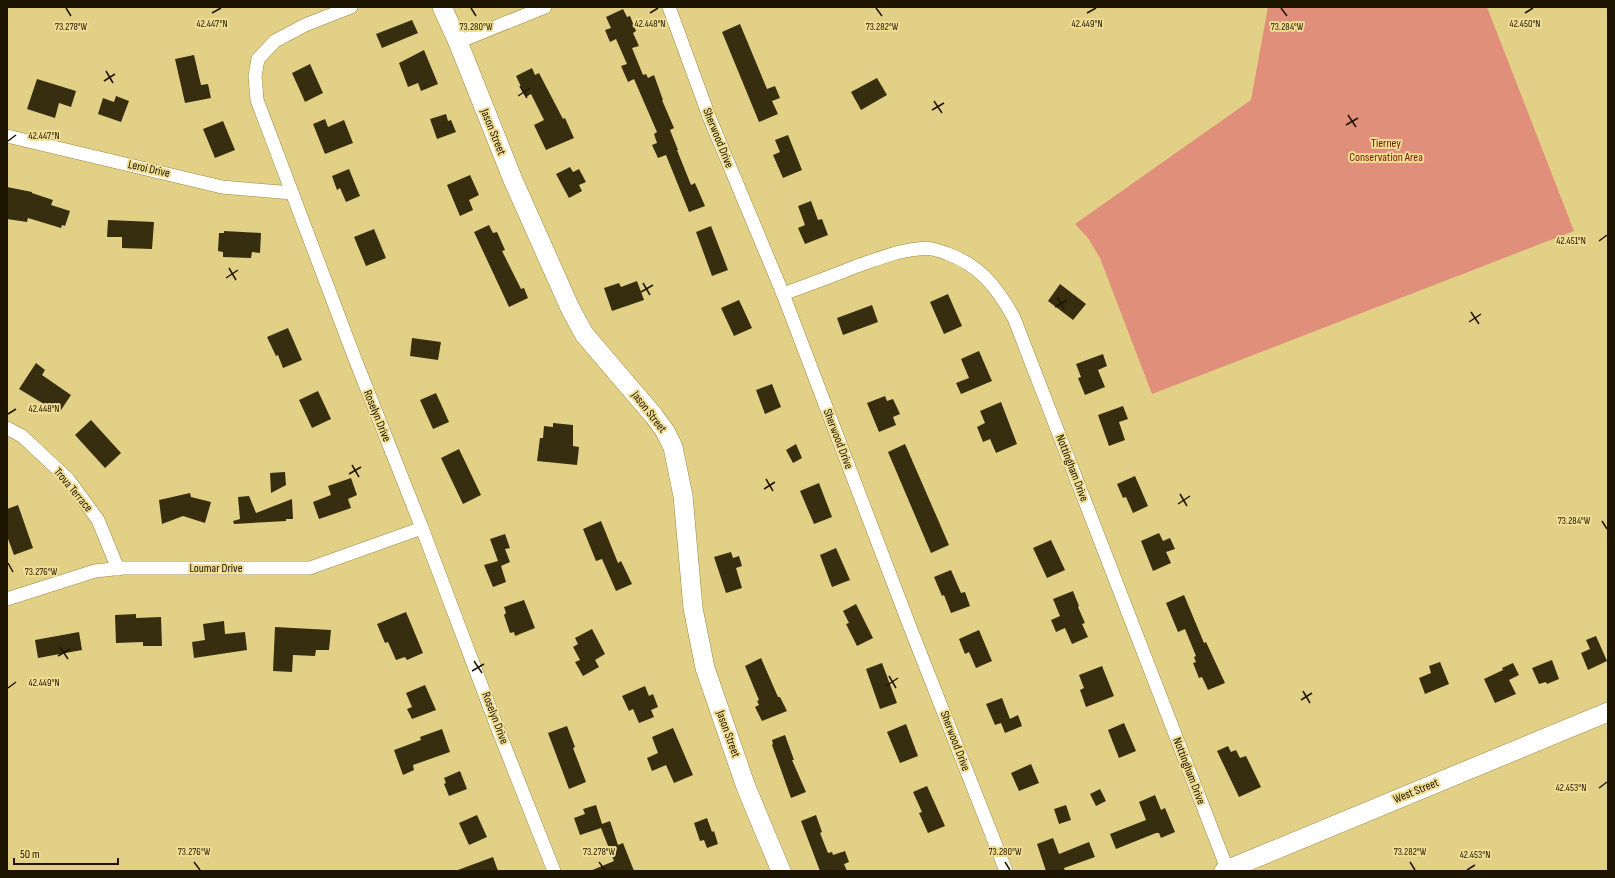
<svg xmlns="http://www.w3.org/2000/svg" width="1615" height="878" font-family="'Sofia Sans Condensed',sans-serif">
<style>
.green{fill:#df8f7a}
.building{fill:#362e0e}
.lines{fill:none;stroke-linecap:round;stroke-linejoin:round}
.street-casing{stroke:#9c8941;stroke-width:14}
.secondary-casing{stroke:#9c8941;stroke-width:20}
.street{stroke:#fff;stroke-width:13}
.secondary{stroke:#fff;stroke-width:19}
.ticks{fill:none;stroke:#1d1500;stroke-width:1.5}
.labels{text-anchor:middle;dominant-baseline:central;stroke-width:4;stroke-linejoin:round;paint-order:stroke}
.street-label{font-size:12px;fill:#1d1500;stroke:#f0dd93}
.park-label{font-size:12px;fill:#6e1902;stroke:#f0dd93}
.ticks-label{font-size:10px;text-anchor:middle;fill:#1d1500;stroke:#f0dd93;stroke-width:4;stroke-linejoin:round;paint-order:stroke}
</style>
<rect width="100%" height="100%" fill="#e3d087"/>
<polygon class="green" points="1268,7 1487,7 1574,231 1152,394 1100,258 1088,238 1075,224 1251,100"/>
<g class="building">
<polygon points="623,9 627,17 630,16 636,31 633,33 639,46 632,48 643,75 646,74 648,78 654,75 663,100 662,100 674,128 670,130 678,150 677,150 691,185 695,183 705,206 689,212 666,155 658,158 652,145 657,143 654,134 657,132 634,79 638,77 628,82 621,66 627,64 616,39 610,42 605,30 611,28 606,17"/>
<polygon points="412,20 418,33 382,48 376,34"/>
<polygon points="740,24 767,89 775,86 780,98 772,101 778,114 759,122 722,32"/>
<polygon points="424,50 438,84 421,91 418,83 408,87 399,63"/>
<polygon points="194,55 201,85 208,84 211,98 185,103 175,59"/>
<polygon points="310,64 323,93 305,102 292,73"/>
<polygon points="532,68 535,75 539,73 563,119 565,118 574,138 546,150 534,125 544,120 531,94 526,97 516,76"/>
<polygon points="877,78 887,95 861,110 851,92"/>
<polygon points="37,79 76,91 71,107 59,103 55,118 27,109"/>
<polygon points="116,96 129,101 121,122 98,114 103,98 114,102"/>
<polygon points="446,114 448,121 451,120 456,132 437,139 430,119"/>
<polygon points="325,119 328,127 344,120 353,143 325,154 313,124"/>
<polygon points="223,121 235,150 215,158 203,129"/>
<polygon points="788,135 802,170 783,178 773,155 780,152 775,140"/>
<polygon points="570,167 573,172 579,169 586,182 579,185 582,191 569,198 556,174"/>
<polygon points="349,169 360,196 346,202 340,188 337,190 332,176"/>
<polygon points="470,175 479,195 469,200 473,210 460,216 447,185"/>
<polygon points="7,187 32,192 32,193 53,200 51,205 70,211 65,226 62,225 61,228 28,218 27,222 7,219"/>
<polygon points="811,201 818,220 822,219 828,235 805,244 798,228 805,225 798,206"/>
<polygon points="108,220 154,222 152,249 122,248 122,237 107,237"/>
<polygon points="489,225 493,233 497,232 505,250 502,251 521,289 524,288 528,298 509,307 474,232"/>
<polygon points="711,226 728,270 712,276 696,232"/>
<polygon points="374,229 386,258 366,266 354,237"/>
<polygon points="224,231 261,233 260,253 252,252 251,258 223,257 223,252 218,251 219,233 224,233"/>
<polygon points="637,281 644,300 612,311 604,288 619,283 621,287"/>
<polygon points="1060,284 1086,304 1073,320 1048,301"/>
<polygon points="948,294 962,326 944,334 930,302"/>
<polygon points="739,300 752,328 734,336 721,308"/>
<polygon points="872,305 878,322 843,335 837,318"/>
<polygon points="288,328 302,360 283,368 278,355 276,356 267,337"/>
<polygon points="412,338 441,342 438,360 410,356"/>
<polygon points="979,351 992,381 961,394 956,383 969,378 961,359"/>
<polygon points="1103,354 1107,366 1098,370 1105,387 1085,395 1078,378 1081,377 1076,364"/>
<polygon points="36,363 45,370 42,375 71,395 59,413 19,389"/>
<polygon points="772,384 781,407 765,414 756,390"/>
<polygon points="318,391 331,419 312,428 299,400"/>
<polygon points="436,393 449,422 433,429 420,400"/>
<polygon points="885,396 887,401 893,399 900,414 893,417 896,425 879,432 867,403"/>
<polygon points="1001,402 1017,444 996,453 990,439 983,442 977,427 985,423 980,411"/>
<polygon points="1123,406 1128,419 1119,422 1125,440 1109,446 1098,415"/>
<polygon points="91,420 121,453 105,468 75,435"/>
<polygon points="553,423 573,425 573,446 579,447 577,465 537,461 540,438 543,438 544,426 553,427"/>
<polygon points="796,444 802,458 793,463 786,450"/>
<polygon points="905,444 949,545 931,553 888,452"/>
<polygon points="459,449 481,495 463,504 441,458"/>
<polygon points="285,472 286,485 271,493 270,473"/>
<polygon points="1135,476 1148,506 1133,513 1126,497 1123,498 1117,484"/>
<polygon points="351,478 357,495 348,499 351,508 319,519 313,502 331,495 328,486"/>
<polygon points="819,483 832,517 814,524 800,491"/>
<polygon points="190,493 191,497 211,502 205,523 183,516 162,524 159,500"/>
<polygon points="249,496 256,513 292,499 293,519 286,519 286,521 234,524 233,521 240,519 238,497"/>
<polygon points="18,505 33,548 14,555 7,536 7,509"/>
<polygon points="601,521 618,563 621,561 632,584 616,591 602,559 596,561 583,529"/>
<polygon points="1159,533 1163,541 1170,538 1175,549 1166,552 1171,563 1153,571 1141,541"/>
<polygon points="505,534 510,548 505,549 510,562 501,566 506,582 493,587 484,565 498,561 490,539"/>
<polygon points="1051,540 1065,570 1047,578 1033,548"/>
<polygon points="836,548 850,580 832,587 820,555"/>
<polygon points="731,552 733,558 739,556 742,566 736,568 742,588 726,593 714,557"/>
<polygon points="951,570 961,593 965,592 970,606 951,613 944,595 942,596 934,577"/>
<polygon points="1073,591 1079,606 1078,607 1085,623 1082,624 1088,637 1072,644 1065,628 1056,632 1051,620 1060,616 1053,599"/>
<polygon points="1184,595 1204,643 1206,642 1225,683 1208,690 1202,677 1199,678 1193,663 1196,662 1194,657 1196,656 1185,629 1178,632 1166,603"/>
<polygon points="524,600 535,628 515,636 514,632 510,633 504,615 506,613 504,607"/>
<polygon points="856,604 873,638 857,646 846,624 849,623 843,611"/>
<polygon points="406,612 423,653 407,660 405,657 396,660 388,642 385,643 377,624"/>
<polygon points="136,614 136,618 161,617 162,646 143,646 143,642 116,643 115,615"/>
<polygon points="224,621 225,634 245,632 247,650 194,658 192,642 205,640 203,624"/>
<polygon points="275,627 331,630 329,650 316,650 315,656 293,655 292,672 273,671"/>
<polygon points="592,629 605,654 595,660 599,667 583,676 575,662 580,660 573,647 578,644 575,638"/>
<polygon points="979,630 992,661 976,668 969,652 965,654 959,639"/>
<polygon points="79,632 82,650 38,658 35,640"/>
<polygon points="1596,636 1607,661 1588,670 1581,653 1590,649 1586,640"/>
<polygon points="761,658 778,697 780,697 787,711 762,721 755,707 759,705 757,701 759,700 745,666"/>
<polygon points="1552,660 1559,679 1547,684 1546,682 1539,684 1532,668"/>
<polygon points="1440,662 1449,684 1425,694 1419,678 1431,673 1429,666"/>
<polygon points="882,663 897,703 880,709 866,669"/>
<polygon points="1513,663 1519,675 1509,680 1516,694 1495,703 1484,679 1503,670 1502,668"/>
<polygon points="1102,666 1114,696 1086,707 1080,690 1084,688 1079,675"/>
<polygon points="425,685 436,710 412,719 407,709 412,707 406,693"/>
<polygon points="645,686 649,696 653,694 658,707 651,710 654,717 639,723 633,709 629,711 622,696"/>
<polygon points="1002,698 1010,719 1018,715 1022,726 1005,733 1001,723 995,725 986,704"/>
<polygon points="1124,723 1136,751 1119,758 1108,730"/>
<polygon points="906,724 918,756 900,763 887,732"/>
<polygon points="567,726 575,747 573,748 586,782 569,789 548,733"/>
<polygon points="673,728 693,775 674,783 666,765 652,771 647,758 658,753 652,737"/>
<polygon points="442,729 450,752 413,765 414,770 403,775 394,750 421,740 420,737"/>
<polygon points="785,735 794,760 792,760 806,792 791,798 772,745 773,744 772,740"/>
<polygon points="1228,746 1231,752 1236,750 1240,758 1246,756 1261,787 1239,797 1217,751"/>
<polygon points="1031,764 1039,783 1019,791 1011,773"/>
<polygon points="460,771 467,789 449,796 444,784 446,783 444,778"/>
<polygon points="927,786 945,826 928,833 919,813 922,812 913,792"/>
<polygon points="1100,789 1106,801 1096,806 1090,794"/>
<polygon points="1155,795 1161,810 1165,808 1175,832 1161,838 1159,833 1156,833 1116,849 1110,834 1146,820 1139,802"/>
<polygon points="596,805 602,824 610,821 618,845 623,843 634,871 590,871 614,861 601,828 580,835 574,818 585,814 583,809"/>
<polygon points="1066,805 1071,820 1059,824 1054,809"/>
<polygon points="477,815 487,837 469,845 459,823"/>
<polygon points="816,815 822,832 820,833 828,853 832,852 833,855 845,851 849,862 844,864 847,871 820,871 801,821"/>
<polygon points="707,818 712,832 714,831 718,844 707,848 704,840 700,841 694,823"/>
<polygon points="1053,838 1059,854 1089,842 1095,857 1064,868 1065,871 1046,871 1037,844"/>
<polygon points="493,857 498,871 458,871 458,870"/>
</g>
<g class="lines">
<defs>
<g id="street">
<polyline points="351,7 305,25 275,41 258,59 255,76 257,100 355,359 422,528 499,732 554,871"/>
<polyline points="669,7 710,119 783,294 910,627 1006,871"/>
<polyline points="458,42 545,7"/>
<polyline points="7,136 222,187 292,193"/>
<path d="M 783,294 C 808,285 832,276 857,266 C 877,259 897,251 918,249 C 929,247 938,250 948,254 C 980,265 998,289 1014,318 L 1228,871"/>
<polyline points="7,428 22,436 68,479 98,520 118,569"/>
<polyline points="7,599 95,571 123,568 310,568 422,528"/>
</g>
<g id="secondary">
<polyline points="442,7 458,42 513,180 570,308 584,334 654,416 665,431 673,447 683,496 693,608 705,668 746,787 781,871"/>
<polyline points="1224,871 1608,712"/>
</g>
</defs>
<use href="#street" class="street-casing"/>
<use href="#secondary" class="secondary-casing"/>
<use href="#street" class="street"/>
<use href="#secondary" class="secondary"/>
</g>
<path class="ticks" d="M 66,8 L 71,16M 471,8 L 476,16M 876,8 L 882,16M 1281,8 L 1287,16M 212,13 L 221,8M 650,13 L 658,8M 1087,13 L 1096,8M 1525,13 L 1533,8M 106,71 L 113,83M 104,81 L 115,74M 520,86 L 527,98M 518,96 L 530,88M 934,101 L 942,113M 932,110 L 944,103M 1348,115 L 1356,127M 1346,125 L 1358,118M 8,141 L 16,135M 1599,241 L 1607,235M 229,268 L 236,280M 226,278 L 238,270M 643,283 L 650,295M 641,292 L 653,285M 1057,297 L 1064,309M 1055,307 L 1067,300M 1471,312 L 1479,324M 1469,322 L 1481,314M 8,414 L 16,409M 352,465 L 359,477M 349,474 L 361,467M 766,479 L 773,491M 764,489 L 775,482M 1180,494 L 1187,506M 1178,504 L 1190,496M 1602,521 L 1607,529M 8,563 L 13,572M 60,647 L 68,659M 58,656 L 70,649M 474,661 L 482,673M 472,671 L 484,664M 889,676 L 896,688M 886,686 L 898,678M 8,688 L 16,682M 1303,691 L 1310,703M 1301,700 L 1312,693M 1599,788 L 1607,782M 194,862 L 200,870M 599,862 L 605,870M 1005,862 L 1010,870M 1410,862 L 1415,870M 1467,870 L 1475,865"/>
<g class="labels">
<g class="street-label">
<text transform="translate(493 132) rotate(68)">Jason Street</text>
<text transform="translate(718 138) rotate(68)">Sherwood Drive</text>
<text transform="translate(149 169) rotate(13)">Leroi Drive</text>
<text transform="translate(649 412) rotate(52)">Jason Street</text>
<text transform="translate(377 416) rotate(68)">Roselyn Drive</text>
<text transform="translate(838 439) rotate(69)">Sherwood Drive</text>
<text transform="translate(1072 468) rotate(69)">Nottingham Drive</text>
<text transform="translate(73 490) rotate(50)">Trova Terrace</text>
<text x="216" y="568">Loumar Drive</text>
<text transform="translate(495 718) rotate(69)">Roselyn Drive</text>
<text transform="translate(728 734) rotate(70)">Jason Street</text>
<text transform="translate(955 741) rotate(69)">Sherwood Drive</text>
<text transform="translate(1189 771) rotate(69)">Nottingham Drive</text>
<text transform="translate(1416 791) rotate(-22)">West Street</text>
</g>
<g class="park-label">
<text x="1386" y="143">Tierney<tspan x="1386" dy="14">Conservation Area</tspan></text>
</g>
</g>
<g class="ticks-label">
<text x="650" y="27">42.448°N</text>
<text x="212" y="27">42.447°N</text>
<text x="1087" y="27">42.449°N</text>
<text x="1525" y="27">42.450°N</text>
<text x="1287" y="30">73.284°W</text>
<text x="71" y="30">73.278°W</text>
<text x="476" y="30">73.280°W</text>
<text x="882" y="30">73.282°W</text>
<text x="44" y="139">42.447°N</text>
<text x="1571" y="244">42.451°N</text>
<text x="44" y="412">42.448°N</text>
<text x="1574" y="524">73.284°W</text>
<text x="41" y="575">73.276°W</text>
<text x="44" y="686">42.449°N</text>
<text x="1571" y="791">42.453°N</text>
<text x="194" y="855">73.276°W</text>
<text x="599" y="855">73.278°W</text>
<text x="1005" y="855">73.280°W</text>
<text x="1410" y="855">73.282°W</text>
<text x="1475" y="858">42.453°N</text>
</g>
<rect width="1615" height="878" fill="none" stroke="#1d1500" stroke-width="16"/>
<path d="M14 858v6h104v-6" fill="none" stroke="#1d1500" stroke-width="2"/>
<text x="20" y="858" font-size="12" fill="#1d1500" stroke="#f0dd93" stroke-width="3" paint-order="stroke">50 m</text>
</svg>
